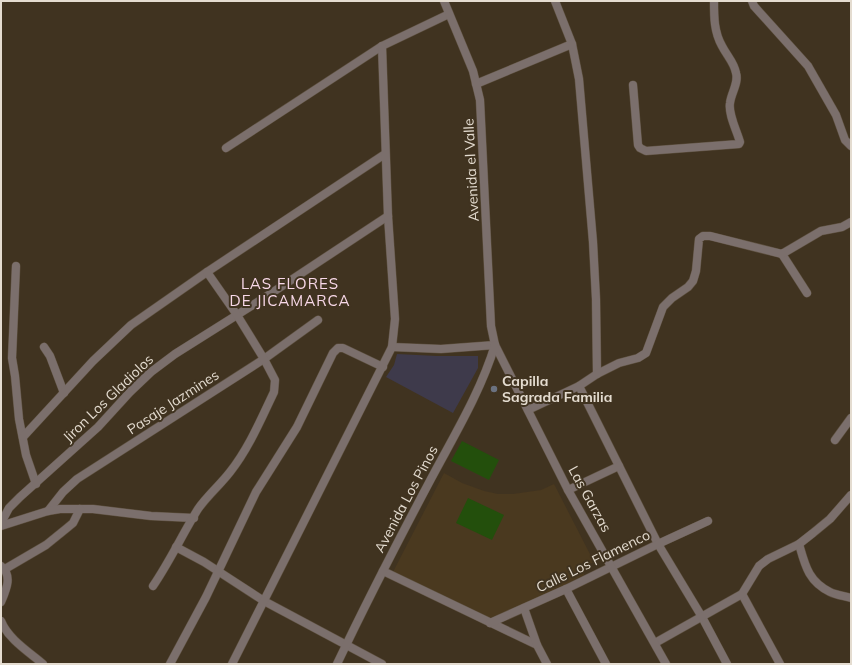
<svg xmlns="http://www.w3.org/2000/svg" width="852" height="665" font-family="Mulish,sans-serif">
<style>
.commercial{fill:#3e3a4b}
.built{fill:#4a391f}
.green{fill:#234f0c}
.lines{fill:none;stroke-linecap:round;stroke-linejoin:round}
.minor-casing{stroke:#5e5140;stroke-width:9}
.tertiary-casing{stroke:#5e5140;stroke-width:9}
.minor{stroke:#7b6f6c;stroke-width:8}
.tertiary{stroke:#7b6f6c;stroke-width:8}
.worship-dot{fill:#6b7280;stroke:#403320;stroke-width:1.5}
.labels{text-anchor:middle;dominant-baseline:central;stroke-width:4;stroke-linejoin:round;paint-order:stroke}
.street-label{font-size:14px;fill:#e4dcd0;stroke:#403320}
.poi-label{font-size:14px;font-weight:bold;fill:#e4dcd0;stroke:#403320;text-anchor:start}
.neighbourhood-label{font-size:15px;letter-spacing:1px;fill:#f8d8e8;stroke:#403320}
</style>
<rect width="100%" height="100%" fill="#403320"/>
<polygon class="commercial" points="397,354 437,356 478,356 478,368 453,413 386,377 394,365"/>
<polygon class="built" points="444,473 462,483 484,491 498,494 513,494 541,490 554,484 594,562 590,564 587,570 584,572 584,575 503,617 499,615 487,619 393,572"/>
<g class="green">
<polygon points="462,441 499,460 489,480 451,461"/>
<polygon points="468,498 504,515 492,540 456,523"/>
</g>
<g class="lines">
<defs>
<g id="minor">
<polyline points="555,1 572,44 579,79 593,242 596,299 597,374"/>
<polyline points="752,1 754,6 808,66 836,115 845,140 851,146"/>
<polyline points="476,84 572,44"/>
<path d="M 633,85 L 638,145 L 640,148 L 646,151 L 739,144 L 740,142 C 737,131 728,114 730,103 C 731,93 739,83 736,73 C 734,62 727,56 722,46 C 714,32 714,17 714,1"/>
<polyline points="226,148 382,46 449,14"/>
<polyline points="782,254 807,293"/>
<polyline points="16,266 12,358 15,376 19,419 26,455 36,484"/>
<polyline points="44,347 50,356 64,393"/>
<polyline points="392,347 441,349 495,345"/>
<polyline points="579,386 658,544 702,617 727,664"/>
<polyline points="528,410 579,386 597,374 619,363 638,358 646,353 663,307 672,298 688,287 693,281 696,271 699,239 703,236 710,236 782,254 821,231 842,227 851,222"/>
<polyline points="23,437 93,361 131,325 207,272 385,154"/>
<polyline points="835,440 851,418"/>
<polyline points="568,490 619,466"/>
<polyline points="48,511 63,492 77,479 264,359 318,320"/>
<polyline points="1,523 9,508 20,497 98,427 130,392 151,372 175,354 264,298 388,216"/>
<polyline points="1,526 48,511 60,509 93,509 151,516 194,518"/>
<path d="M 799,544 C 805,565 808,581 830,592 C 836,595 844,596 851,598"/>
<polyline points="176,547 204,562 264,601 382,664"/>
<polyline points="5,569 46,545 67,528 73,523 80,509"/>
<polyline points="383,571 537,645 547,664"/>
<path d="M 153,586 C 170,561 182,535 198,509 C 207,496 220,485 230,472 C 249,448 261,419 274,392 L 275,380 L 264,359 L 237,315 L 207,272"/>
<polyline points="566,589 606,664"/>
<polyline points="742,594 780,664"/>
<path d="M 1,602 C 6,590 13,576 1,566"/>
<polyline points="524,608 537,645"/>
<path d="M 1,621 C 8,639 29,652 43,664"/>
<polyline points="490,623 566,589 658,544 708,521"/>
<polyline points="655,643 742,594 759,566 768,559 799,544 813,533 830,519 851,495"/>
<polyline points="170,664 206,597 256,492 297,427 333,353 338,348 343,348 383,367"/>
<polyline points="232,664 392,347 395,319 388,216 382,46"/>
</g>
<g id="tertiary">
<polyline points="444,1 473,71 480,100 491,326 495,345 568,490 666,664"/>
<path d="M 337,664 C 367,601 399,539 432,477 C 455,434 481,391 495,345"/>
</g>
</defs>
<use href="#minor" class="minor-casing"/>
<use href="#tertiary" class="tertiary-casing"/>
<use href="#minor" class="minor"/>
<use href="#tertiary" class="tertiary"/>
</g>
<circle class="worship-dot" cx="494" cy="389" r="4"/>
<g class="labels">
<g class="street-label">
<text transform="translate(471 170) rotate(-93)">Avenida el Valle</text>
<text transform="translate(108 398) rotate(-44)">Jiron Los Gladiolos</text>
<text transform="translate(173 402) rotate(-33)">Pasaje Jazmines</text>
<text transform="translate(406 499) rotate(-62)">Avenida Los Pinos</text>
<text transform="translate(590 499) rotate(61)">Las Garzas</text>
<text transform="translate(593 561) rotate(-26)">Calle Los Flamenco</text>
</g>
<g class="poi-label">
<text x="502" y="381">Capilla<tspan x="502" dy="16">Sagrada Familia</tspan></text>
</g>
<g class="neighbourhood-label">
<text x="290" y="283">LAS FLORES<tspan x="290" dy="17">DE JICAMARCA</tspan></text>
</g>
</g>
<rect width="852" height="665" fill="none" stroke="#e4dcd0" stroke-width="4"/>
</svg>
